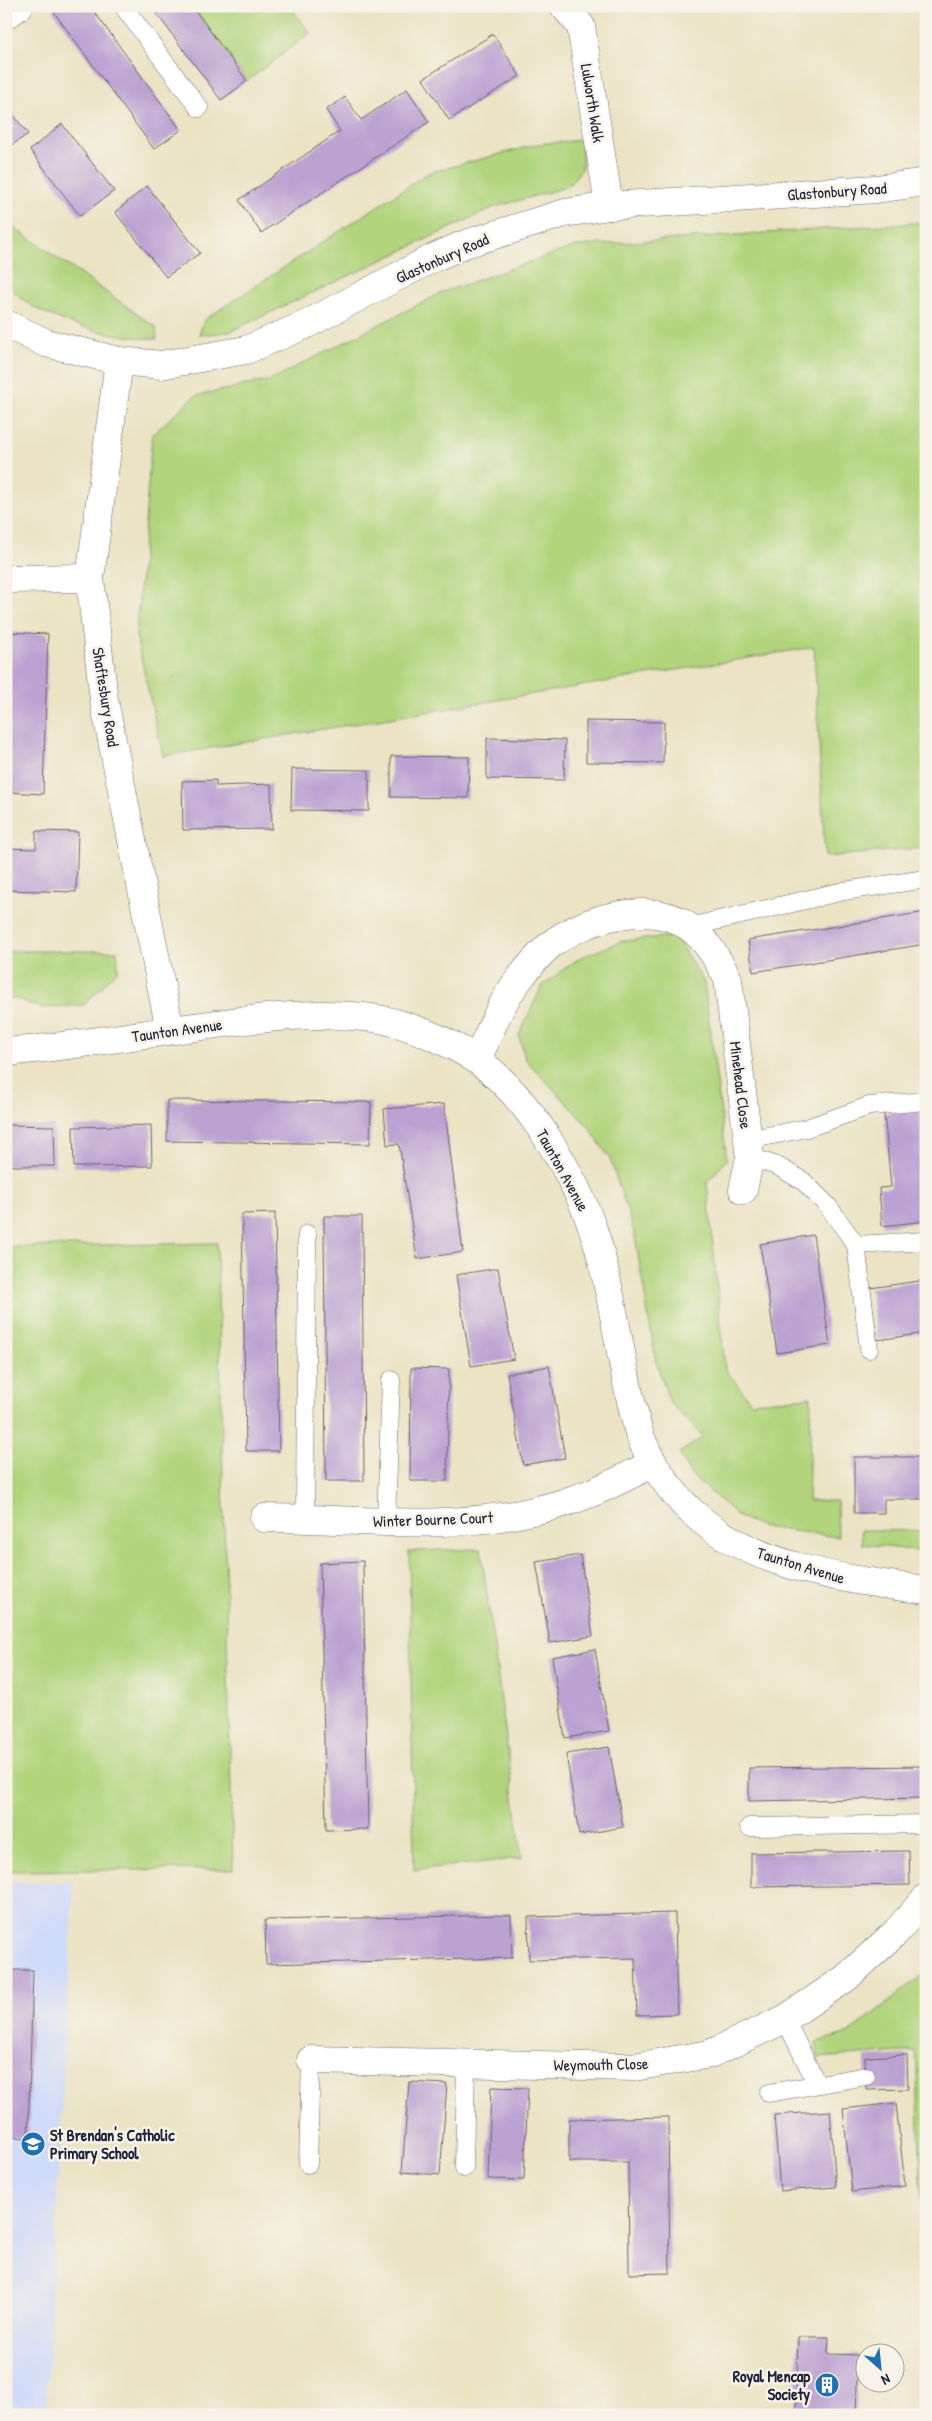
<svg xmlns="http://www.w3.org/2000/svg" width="932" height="2421" font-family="'Patrick Hand',sans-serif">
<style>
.built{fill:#d0daf9}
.green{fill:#b1d47c;stroke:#6a7b5c}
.building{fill:#bca2d2}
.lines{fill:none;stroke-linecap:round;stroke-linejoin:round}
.service-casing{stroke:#68666b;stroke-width:19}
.minor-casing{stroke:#68666b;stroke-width:29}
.service{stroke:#fff;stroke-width:18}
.minor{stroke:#fff;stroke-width:28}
.labels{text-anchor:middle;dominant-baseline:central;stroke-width:5;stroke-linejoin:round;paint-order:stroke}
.street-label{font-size:16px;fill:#22223b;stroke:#f7f3e8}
.poi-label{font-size:16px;font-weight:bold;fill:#22223b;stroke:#f7f3e8;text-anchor:start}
</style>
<rect width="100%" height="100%" fill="#f7f3e8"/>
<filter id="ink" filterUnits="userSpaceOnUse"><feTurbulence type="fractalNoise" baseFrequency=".02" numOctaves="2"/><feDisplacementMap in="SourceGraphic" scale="10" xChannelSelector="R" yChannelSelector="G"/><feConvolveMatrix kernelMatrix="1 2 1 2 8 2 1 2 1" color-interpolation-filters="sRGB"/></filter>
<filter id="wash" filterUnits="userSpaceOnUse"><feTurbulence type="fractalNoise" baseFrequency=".0096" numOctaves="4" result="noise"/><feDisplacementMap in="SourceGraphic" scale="20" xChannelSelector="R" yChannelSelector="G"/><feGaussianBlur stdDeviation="1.12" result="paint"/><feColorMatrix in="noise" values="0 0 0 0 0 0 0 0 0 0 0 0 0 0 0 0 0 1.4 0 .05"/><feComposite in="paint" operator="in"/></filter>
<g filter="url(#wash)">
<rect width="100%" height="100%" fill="#ebe3c4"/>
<polygon class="built" points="6,1882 74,1882 46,2407 6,2405"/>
<g class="green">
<polygon points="192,6 290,6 310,33 247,81"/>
<polygon points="582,140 582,169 567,187 495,207 229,332 199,335 204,320 428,173 538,144"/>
<path d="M 6,222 L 156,327 L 157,339 C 116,337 74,328 37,309 C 26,303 16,293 6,285 Z"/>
<polygon points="926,222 926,866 922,848 825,857 814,647 163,756 136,636 152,435 195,396 270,380 443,292 576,246"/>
<polygon points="675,936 704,982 727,1160 707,1182 725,1369 751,1402 811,1397 808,1501 837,1501 838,1537 762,1527 739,1517 690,1474 679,1453 703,1437 670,1403 656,1362 634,1231 610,1159 589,1127 525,1059 519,1035 542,986 579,958 622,941"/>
<polygon points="6,951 117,951 118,970 84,1005 41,1008 13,998 6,998"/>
<polygon points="217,1243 233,1869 6,1871 6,1247"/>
<polygon points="861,1530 926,1531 926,1552 862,1544"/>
<polygon points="481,1549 522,1858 414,1870 409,1551"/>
<polygon points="926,1972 926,2300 916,2051 818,2058 816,2042 849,2033"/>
</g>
<g id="blocks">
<g class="building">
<polygon points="59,6 90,6 181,130 154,149 53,11"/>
<polygon points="151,6 192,6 247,81 221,100"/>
<polygon points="493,34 520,76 449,120 423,79"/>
<polygon points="407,89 429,122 261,233 239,200 340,131 326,110 345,97 361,120"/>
<polygon points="6,105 28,134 6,149"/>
<polygon points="62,124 114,191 80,216 30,150"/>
<polygon points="147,186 200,253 166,277 115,212"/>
<polygon points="7,632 48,634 43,794 6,792"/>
<polygon points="586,721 664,722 663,763 586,762"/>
<polygon points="487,738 565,740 564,780 487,779"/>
<polygon points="391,756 469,757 468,798 391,797"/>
<polygon points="292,769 369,770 369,811 291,810"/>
<polygon points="216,780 216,786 271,784 272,829 183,830 182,781"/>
<polygon points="36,831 78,832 76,892 6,890 6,848 36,849"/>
<polygon points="926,912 926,944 753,972 748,940"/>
<polygon points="167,1100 371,1102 370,1144 167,1141"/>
<polygon points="444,1104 463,1252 417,1259 399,1144 387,1145 384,1109"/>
<polygon points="926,1109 926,1221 882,1226 879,1188 891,1187 884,1113"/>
<polygon points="6,1125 54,1126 55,1166 6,1166"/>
<polygon points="151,1125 152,1166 74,1167 73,1127"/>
<polygon points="275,1213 279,1451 246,1451 242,1214"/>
<polygon points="324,1216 362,1216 364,1481 326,1481"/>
<polygon points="813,1235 830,1345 777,1353 760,1244"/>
<polygon points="498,1268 514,1359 471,1366 456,1275"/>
<polygon points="926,1280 926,1333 877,1340 870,1288"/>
<polygon points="549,1366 565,1458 523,1465 507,1374"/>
<polygon points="411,1368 449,1369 447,1481 410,1481"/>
<polygon points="854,1457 926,1457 926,1499 884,1499 884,1513 854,1513"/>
<polygon points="580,1555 593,1636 550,1643 536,1562"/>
<polygon points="363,1561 368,1829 326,1830 320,1563"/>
<polygon points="595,1649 609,1731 565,1738 552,1657"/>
<polygon points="609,1747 623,1827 579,1835 566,1754"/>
<polygon points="926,1766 926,1798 749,1801 749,1768"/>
<polygon points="909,1851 910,1885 751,1887 751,1853"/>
<polygon points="675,1913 677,2014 637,2015 635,1958 529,1960 528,1917"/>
<polygon points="511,1915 512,1958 266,1964 265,1920"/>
<polygon points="6,1970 33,1970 28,2138 6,2137"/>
<polygon points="907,2055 908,2089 866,2090 865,2057"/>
<polygon points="409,2082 447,2084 440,2175 402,2172"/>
<polygon points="491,2087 528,2088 524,2180 488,2179"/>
<polygon points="896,2103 905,2186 852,2192 843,2109"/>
<polygon points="830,2111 836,2187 780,2191 774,2115"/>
<polygon points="668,2117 670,2273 629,2274 628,2162 569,2162 569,2119"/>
<polygon points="798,2337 829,2337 828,2354 858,2355 856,2415 796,2415"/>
</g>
</g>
</g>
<g filter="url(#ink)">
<use href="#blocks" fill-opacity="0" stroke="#68666b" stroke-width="1"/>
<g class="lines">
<defs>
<g id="service">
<polyline points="123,6 199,108"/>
<polyline points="689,927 844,891 926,879"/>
<polyline points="748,1140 807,1128 869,1106 926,1101"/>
<polyline points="750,1157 777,1166 803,1181 828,1206 856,1245 869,1349"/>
<polyline points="856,1245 926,1241"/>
<polyline points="305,1518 307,1234"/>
<polyline points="386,1522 391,1380"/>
<polyline points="749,1827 926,1824"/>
<polyline points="785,2019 817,2084"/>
<polyline points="769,2093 866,2076"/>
<polyline points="308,2164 311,2060"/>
<polyline points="464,2168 466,2063"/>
</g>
<g id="minor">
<polyline points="564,6 581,26 609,206"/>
<polyline points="6,15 19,6"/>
<polyline points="6,324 46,343 119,361 161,365 246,350 305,325 433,258 465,244 565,213 609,206 876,189 926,182"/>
<polyline points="119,361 90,578 104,700 170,1030"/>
<polyline points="6,579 90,578"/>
<path d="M 6,1052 C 77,1046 147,1033 217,1024 C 269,1017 321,1011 373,1018 C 406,1023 449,1041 477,1060 C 532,1099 583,1188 600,1252 C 612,1298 619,1346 629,1393 C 633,1407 635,1422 640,1435 C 649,1461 672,1494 692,1512 C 755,1569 845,1579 926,1590"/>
<path d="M 477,1060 C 489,1034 499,1006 517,982 C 526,970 539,955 550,945 C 585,918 650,899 689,927 C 707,940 718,960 728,979 L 750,1157 L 743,1190"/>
<path d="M 264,1518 C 353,1518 445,1532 533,1511 C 576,1502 614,1484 653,1463"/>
<polyline points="311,2060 634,2067 710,2054 785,2019 846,1978 895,1933 926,1898"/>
</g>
</defs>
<use href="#service" class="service-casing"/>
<use href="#minor" class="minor-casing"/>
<use href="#service" class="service"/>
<use href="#minor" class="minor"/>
</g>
</g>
<defs>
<symbol id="school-disc" viewBox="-11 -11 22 22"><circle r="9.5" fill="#1f6fb2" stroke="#f7f3e8"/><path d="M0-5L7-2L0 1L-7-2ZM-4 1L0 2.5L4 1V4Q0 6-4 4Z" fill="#fff"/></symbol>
<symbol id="building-disc" viewBox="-11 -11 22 22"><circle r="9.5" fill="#1f6fb2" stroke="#f7f3e8"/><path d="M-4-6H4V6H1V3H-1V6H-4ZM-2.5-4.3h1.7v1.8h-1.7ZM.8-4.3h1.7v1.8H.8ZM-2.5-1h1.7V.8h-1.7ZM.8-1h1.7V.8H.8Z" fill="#fff"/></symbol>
</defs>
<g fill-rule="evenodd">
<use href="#school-disc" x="19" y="2130" width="28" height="28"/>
<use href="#building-disc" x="813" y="2371" width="28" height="28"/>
</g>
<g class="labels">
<g class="street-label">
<text transform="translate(593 103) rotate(81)">Lulworth Walk</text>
<text transform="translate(837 191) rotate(-4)">Glastonbury Road</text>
<text transform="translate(442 258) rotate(-24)">Glastonbury Road</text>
<text transform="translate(106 697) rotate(81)">Shaftesbury Road</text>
<text transform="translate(177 1030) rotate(-8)">Taunton Avenue</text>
<text transform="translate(741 1085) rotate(83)">Minehead Close</text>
<text transform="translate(563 1170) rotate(61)">Taunton Avenue</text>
<text transform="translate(433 1519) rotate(-2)">Winter Bourne Court</text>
<text transform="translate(801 1565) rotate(17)">Taunton Avenue</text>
<text transform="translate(601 2064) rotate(-1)">Weymouth Close</text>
</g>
<g class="poi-label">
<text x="50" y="2135">St Brendan's Catholic<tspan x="50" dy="18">Primary School</tspan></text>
<text x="810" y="2376" text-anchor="end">Royal Mencap<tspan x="810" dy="18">Society</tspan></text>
</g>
</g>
<rect width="932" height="2421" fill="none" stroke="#f7f3e8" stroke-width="25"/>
<g transform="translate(880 2368) rotate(153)"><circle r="24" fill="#f7f3e8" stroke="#a29fa3"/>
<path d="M0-4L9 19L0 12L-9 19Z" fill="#1f6fb2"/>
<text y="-8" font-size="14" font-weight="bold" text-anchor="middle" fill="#22223b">N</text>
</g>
</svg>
